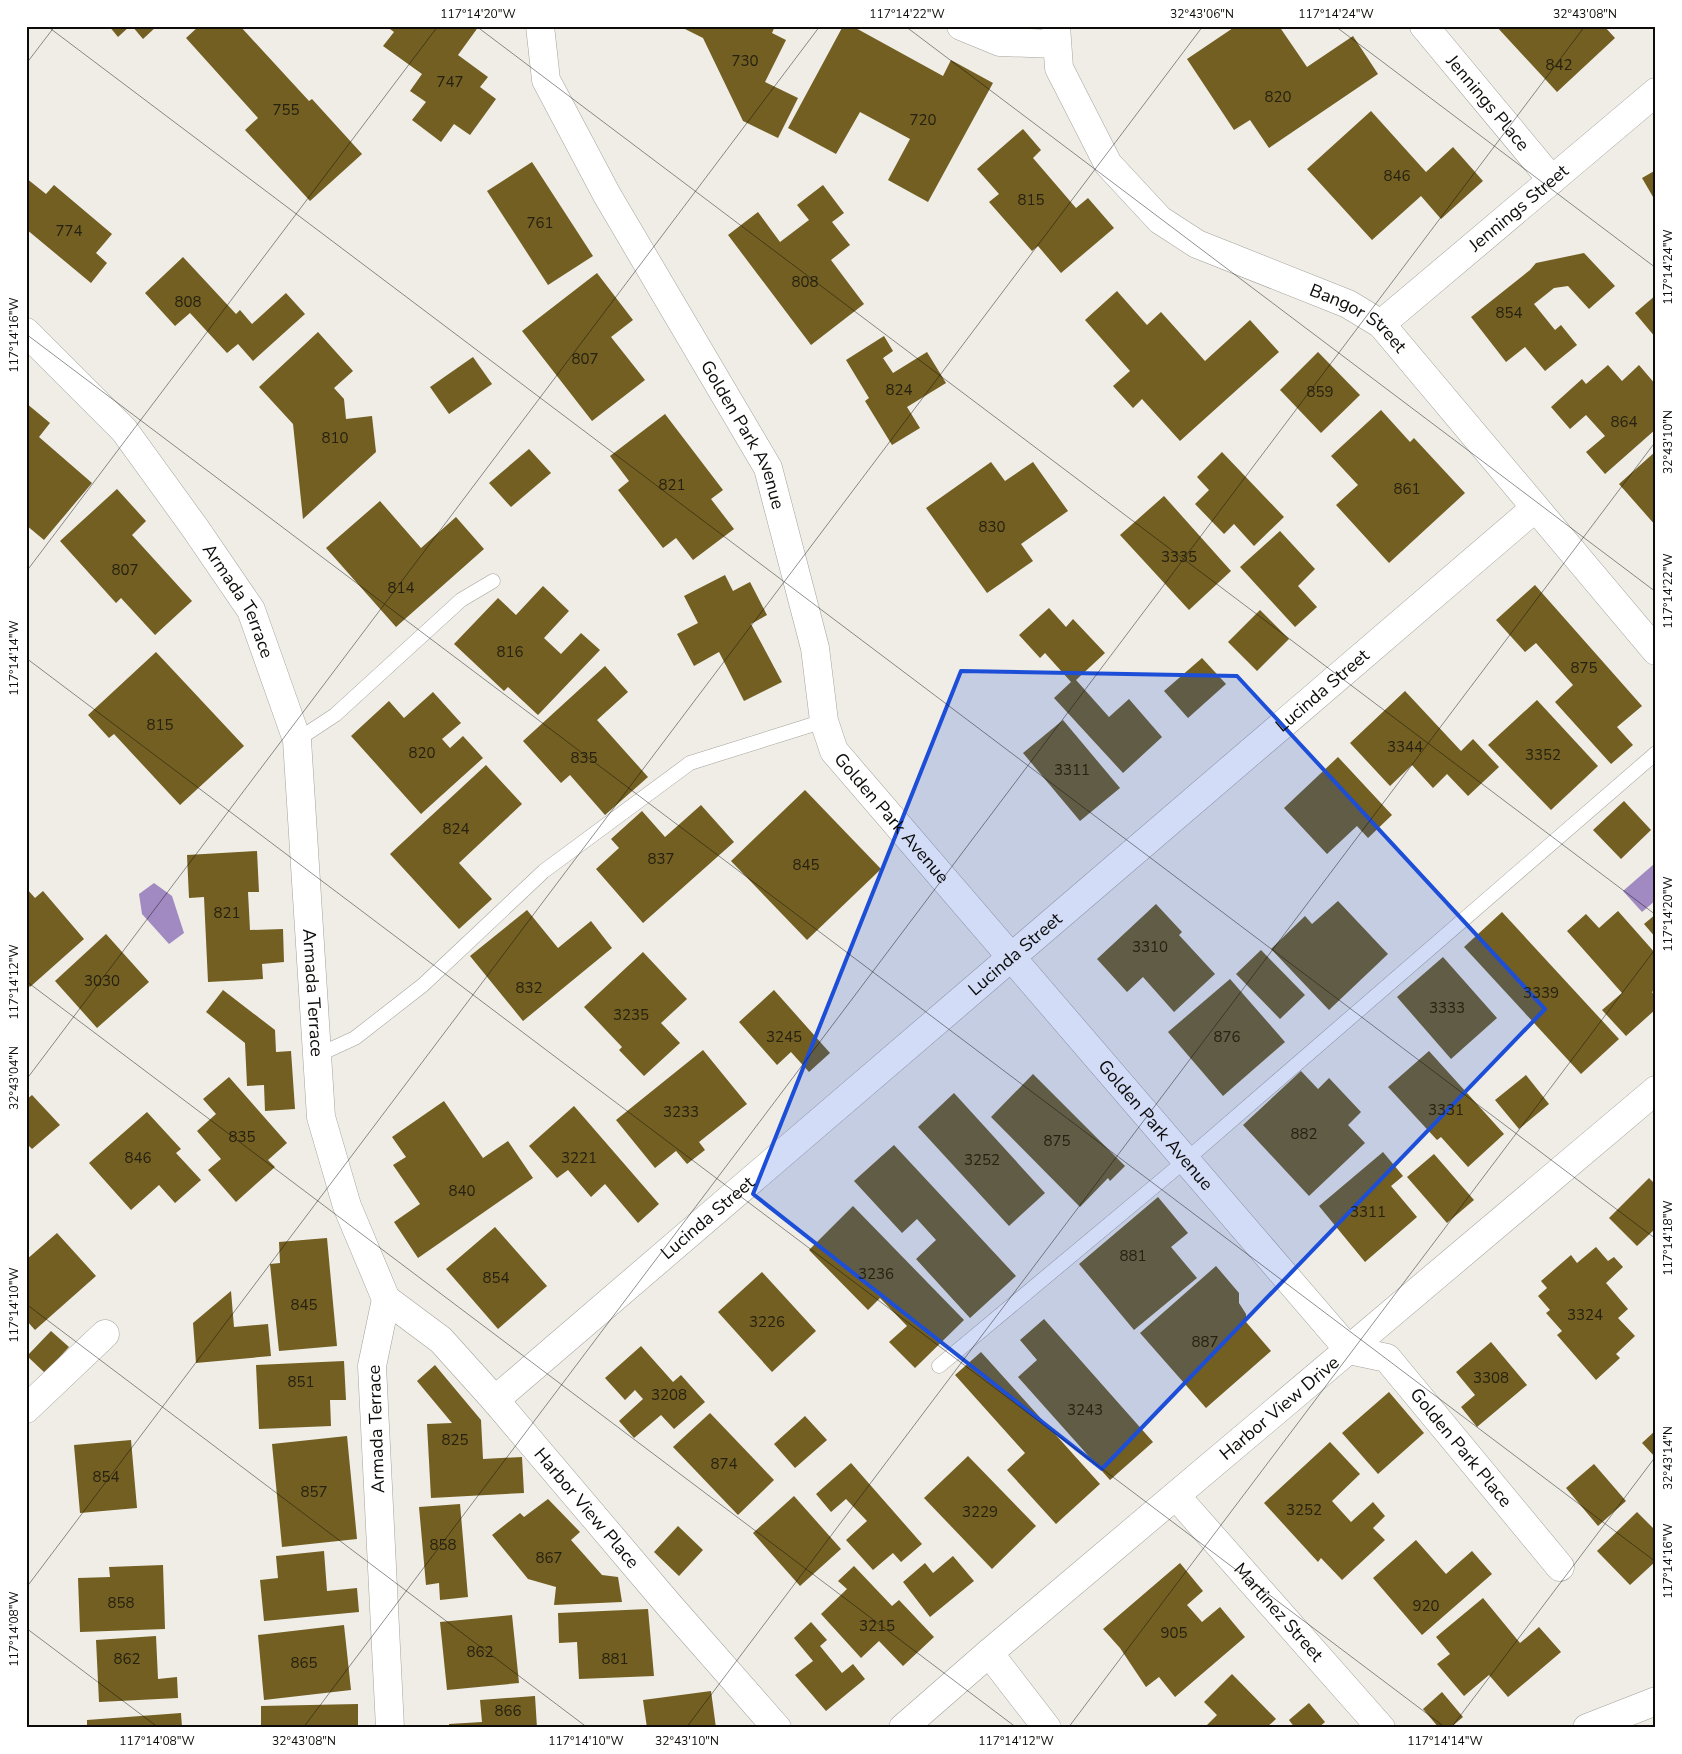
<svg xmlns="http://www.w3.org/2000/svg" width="1682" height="1754" font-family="'Nunito Sans',sans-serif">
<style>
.water{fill:#a18ac1}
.building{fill:#725f21}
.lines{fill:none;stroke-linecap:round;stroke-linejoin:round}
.service-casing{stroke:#a4a29b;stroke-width:15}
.minor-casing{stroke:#a4a29b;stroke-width:29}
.service{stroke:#fff;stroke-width:14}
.minor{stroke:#fff;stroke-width:28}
.marked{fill:#1d4ed8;fill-opacity:0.2;stroke:#1d4ed8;stroke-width:4;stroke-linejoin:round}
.ticks{fill:none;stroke:#0d0c0a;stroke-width:1;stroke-opacity:0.45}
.labels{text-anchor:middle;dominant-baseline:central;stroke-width:4;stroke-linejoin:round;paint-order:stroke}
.number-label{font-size:15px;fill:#262110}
.street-label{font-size:18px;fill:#0d0c0a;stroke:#fff}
.neatline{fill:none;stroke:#0d0c0a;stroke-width:2}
.ticks-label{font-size:12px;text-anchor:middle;fill:#0d0c0a}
</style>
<rect width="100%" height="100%" fill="#efede6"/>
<g class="water">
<polygon points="1654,864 1656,866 1656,900 1642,912 1623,891"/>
<polygon points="154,883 172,896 184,933 169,944 142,914 139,894"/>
</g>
<g class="building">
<polygon points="109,26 130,26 118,37"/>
<polygon points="132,26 157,26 143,39"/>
<polygon points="199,26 240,26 309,101 312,99 362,154 310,201 245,130 258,118 186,38"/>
<polygon points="386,26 479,26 458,55 488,77 480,87 496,99 470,135 454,124 441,142 412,120 426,102 410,91 422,74 383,46 394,32"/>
<polygon points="679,26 775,26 772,33 786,40 765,82 798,98 778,138 743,121 703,38"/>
<polygon points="843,26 852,26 943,76 951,60 993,83 928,202 888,180 910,139 860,112 836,154 788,128"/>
<polygon points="1236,26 1279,26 1307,67 1353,36 1378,74 1269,148 1250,120 1234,130 1187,59"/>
<polygon points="1496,26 1587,26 1590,29 1592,26 1604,26 1615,38 1557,92"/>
<polygon points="1371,111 1426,172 1453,147 1483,181 1441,219 1421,196 1372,240 1307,169"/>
<polygon points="1023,129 1041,150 1033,158 1076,208 1088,198 1114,228 1061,273 1038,246 1032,251 989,202 999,194 977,169"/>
<polygon points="532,162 593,256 548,285 487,191"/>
<polygon points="1656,170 1656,202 1642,178"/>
<polygon points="26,178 46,194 54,185 112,234 96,253 107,263 91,283 26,229"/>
<polygon points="823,185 844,213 832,222 850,245 831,260 864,304 811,345 728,235 758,212 780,242 809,220 797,205"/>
<polygon points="1584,253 1615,286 1589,309 1568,286 1554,288 1534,304 1555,330 1561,325 1577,345 1545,371 1525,347 1506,362 1471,317 1530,270 1536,263"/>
<polygon points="183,257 236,314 240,310 252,324 286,293 305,314 253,361 238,344 227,353 190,313 175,326 145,293"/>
<polygon points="597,273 633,320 611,337 645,380 592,421 522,331"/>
<polygon points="1117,291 1147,325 1161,312 1205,361 1250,320 1279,352 1180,441 1142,399 1133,408 1113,386 1130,371 1085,320"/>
<polygon points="1656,295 1656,338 1635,313"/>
<polygon points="318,332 353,371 334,388 344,399 346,419 372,416 376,452 303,519 293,424 259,387"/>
<polygon points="884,336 893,351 883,358 893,373 927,352 946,383 907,407 920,428 892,445 865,401 869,398 846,360"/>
<polygon points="1318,352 1360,395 1321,433 1280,390"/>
<polygon points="473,357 492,384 449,414 430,387"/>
<polygon points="1608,365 1622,381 1639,365 1656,385 1656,429 1605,474 1586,452 1605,436 1586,415 1570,429 1551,407 1582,379 1586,384"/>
<polygon points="26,403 50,423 39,437 92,483 44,540 26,525"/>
<polygon points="1381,410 1410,442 1414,438 1465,493 1389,563 1336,505 1358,485 1331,456"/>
<polygon points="665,414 723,490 711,499 734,529 693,560 676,538 663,548 618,490 629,481 610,456"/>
<polygon points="529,449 551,473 511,507 489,483"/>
<polygon points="1656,451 1656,526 1619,484"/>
<polygon points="1222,452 1284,517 1254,546 1234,524 1224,534 1195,504 1209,490 1197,477"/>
<polygon points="991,462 1005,481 1033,462 1068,511 1021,544 1033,561 987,593 926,508"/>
<polygon points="117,489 146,521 132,535 192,601 155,635 121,598 116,603 60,541"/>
<polygon points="1164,496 1231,571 1189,610 1120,535"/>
<polygon points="380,501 421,548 456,517 484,549 396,627 326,548"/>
<polygon points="1280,531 1315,569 1298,586 1317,607 1295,627 1240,567"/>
<polygon points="725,575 733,591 750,582 767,615 751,624 782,682 744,701 719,652 694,666 677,634 698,623 684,596"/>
<polygon points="1535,585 1642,706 1617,727 1633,745 1611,764 1555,702 1573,685 1536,643 1525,652 1496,620"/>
<polygon points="543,586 569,611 544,638 561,654 581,633 600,650 538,715 508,687 504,691 454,644 498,598 516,615"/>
<polygon points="1049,608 1066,627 1073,619 1105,653 1076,680 1109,717 1129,699 1162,737 1123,773 1054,698 1071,682 1045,653 1040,658 1019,635"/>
<polygon points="1260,610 1289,639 1257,671 1228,642"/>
<polygon points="156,652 244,746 180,805 114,734 109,738 88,715"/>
<polygon points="1202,658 1226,684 1188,718 1164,691"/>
<polygon points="605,666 628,692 597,720 648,777 605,815 570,775 561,783 523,741"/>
<polygon points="1405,691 1461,751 1473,739 1499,767 1468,796 1447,774 1433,788 1412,765 1390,786 1350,743"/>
<polygon points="433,692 461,723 442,739 450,748 463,736 483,758 421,814 351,736 389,701 404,718"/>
<polygon points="1537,700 1598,766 1551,810 1488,745"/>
<polygon points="1063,720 1120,788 1080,821 1023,753"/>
<polygon points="1338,757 1392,815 1368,838 1357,826 1327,854 1284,808"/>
<polygon points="486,765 522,804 459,863 492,899 459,929 390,854"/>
<polygon points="805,790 881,869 807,940 731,861"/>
<polygon points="1624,801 1651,830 1621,859 1593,830"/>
<polygon points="701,805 734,842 643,923 596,869 619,848 611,839 642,811 665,837"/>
<polygon points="257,851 259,892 248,892 250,930 283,929 284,962 262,964 263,979 208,982 204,897 189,898 187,855"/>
<polygon points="26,888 35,898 43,891 84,939 30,987 26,983"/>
<polygon points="1338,901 1388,954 1329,1010 1271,949 1305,916 1312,924"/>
<polygon points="1156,904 1182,932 1179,935 1215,974 1174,1012 1143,977 1127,992 1097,959"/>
<polygon points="527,910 558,948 591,921 612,948 523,1021 470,956"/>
<polygon points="1618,911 1656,954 1656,989 1652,992 1656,997 1656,1009 1626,1036 1602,1010 1622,993 1567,931 1586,914 1599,928"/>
<polygon points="1502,912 1619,1039 1581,1074 1464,947"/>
<polygon points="1656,914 1656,938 1644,924"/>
<polygon points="106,934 149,982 97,1028 55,981"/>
<polygon points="1261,950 1305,995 1280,1019 1236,974"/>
<polygon points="643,952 687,999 661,1023 680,1043 644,1076 619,1050 622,1047 584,1007"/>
<polygon points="1443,957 1497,1018 1451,1059 1397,997"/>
<polygon points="1230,979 1285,1042 1223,1096 1168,1032"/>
<polygon points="223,990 275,1030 276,1052 291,1051 295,1109 265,1111 264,1085 247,1086 245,1043 206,1012"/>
<polygon points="774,990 830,1053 809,1072 791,1052 777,1065 739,1022"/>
<polygon points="703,1050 747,1104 699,1142 705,1150 687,1164 676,1151 655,1168 616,1120"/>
<polygon points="1429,1051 1504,1134 1468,1167 1441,1137 1437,1140 1388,1087"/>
<polygon points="1301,1071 1318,1089 1329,1078 1361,1112 1348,1125 1365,1143 1309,1196 1243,1125"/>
<polygon points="1033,1074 1125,1166 1110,1181 1108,1178 1080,1207 991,1117"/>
<polygon points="1526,1075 1549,1104 1519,1129 1495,1100"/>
<polygon points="229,1077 287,1143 268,1160 275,1167 236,1202 208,1170 221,1159 197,1131 216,1114 203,1099"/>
<polygon points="954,1093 1045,1193 1009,1226 918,1127"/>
<polygon points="32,1095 60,1125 32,1149 26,1143 26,1100"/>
<polygon points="444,1101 483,1158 508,1141 533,1178 418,1258 394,1222 420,1204 393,1165 406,1157 392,1137"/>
<polygon points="574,1106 659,1204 638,1223 605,1184 591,1197 568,1170 557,1178 529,1146"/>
<polygon points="147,1112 181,1149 176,1153 201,1180 175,1203 159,1185 131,1210 89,1163"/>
<polygon points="894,1145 1016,1276 970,1318 916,1259 936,1240 917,1219 902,1233 854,1181"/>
<polygon points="1383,1152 1403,1176 1391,1186 1417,1217 1365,1262 1319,1206"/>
<polygon points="1434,1154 1474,1200 1447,1223 1407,1177"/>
<polygon points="1649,1178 1656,1185 1656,1228 1637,1246 1609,1218"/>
<polygon points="1158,1197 1188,1233 1171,1247 1197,1278 1134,1330 1079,1264"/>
<polygon points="853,1206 964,1320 915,1368 889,1342 907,1326 880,1298 868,1310 809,1250"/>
<polygon points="495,1227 547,1286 498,1329 446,1269"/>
<polygon points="57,1233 96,1276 35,1330 26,1320 26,1260"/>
<polygon points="327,1238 337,1346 279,1351 270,1264 280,1263 279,1242"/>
<polygon points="1596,1247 1608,1261 1614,1257 1623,1267 1606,1283 1628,1309 1618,1318 1635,1336 1616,1354 1620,1358 1596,1380 1557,1335 1562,1331 1546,1313 1550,1310 1538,1296 1547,1288 1541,1281 1571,1255 1577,1263"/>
<polygon points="1216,1266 1239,1293 1239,1303 1246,1314 1246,1322 1271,1351 1206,1408 1140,1333"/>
<polygon points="762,1272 816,1331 772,1372 718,1312"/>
<polygon points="231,1291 234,1327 268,1324 271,1356 196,1363 193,1323"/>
<polygon points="1044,1319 1153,1442 1110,1480 1018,1377 1037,1360 1020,1340"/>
<polygon points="51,1331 69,1347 45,1373 27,1356"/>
<polygon points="1491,1342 1527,1385 1477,1427 1461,1407 1475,1395 1456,1372"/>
<polygon points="641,1346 673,1382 681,1375 705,1402 674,1429 661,1415 634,1438 619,1421 643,1399 635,1390 625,1400 605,1378"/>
<polygon points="981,1352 1100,1484 1056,1524 1007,1470 1025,1453 955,1375"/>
<polygon points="344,1361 346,1400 330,1400 331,1426 259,1429 256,1365"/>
<polygon points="435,1365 481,1420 483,1459 522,1457 524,1493 431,1498 427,1424 452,1423 417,1381"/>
<polygon points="1389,1392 1424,1433 1378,1474 1342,1433"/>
<polygon points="710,1413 774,1480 738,1515 673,1447"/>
<polygon points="805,1416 827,1440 795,1468 774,1444"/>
<polygon points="1656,1430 1656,1458 1642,1443"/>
<polygon points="347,1436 357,1539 282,1547 272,1444"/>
<polygon points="131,1440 137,1508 80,1513 74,1445"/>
<polygon points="1330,1442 1360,1474 1332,1501 1351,1522 1373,1502 1385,1516 1373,1528 1385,1540 1342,1580 1321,1558 1318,1562 1264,1503"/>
<polygon points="968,1456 1036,1526 992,1569 924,1498"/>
<polygon points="851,1463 922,1544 901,1562 893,1553 873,1570 846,1540 867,1521 846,1499 831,1512 816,1494"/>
<polygon points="1594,1464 1626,1501 1598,1526 1566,1488"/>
<polygon points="794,1496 841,1549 800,1586 753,1533"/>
<polygon points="548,1499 580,1532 571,1540 602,1575 618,1577 622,1602 554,1605 556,1587 528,1579 492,1535 520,1513 524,1517"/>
<polygon points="460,1504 468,1597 440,1600 439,1583 426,1585 419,1507"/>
<polygon points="1637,1512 1656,1531 1656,1561 1630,1585 1597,1551"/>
<polygon points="678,1526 703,1550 679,1576 654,1552"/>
<polygon points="1416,1540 1446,1574 1472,1551 1492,1574 1422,1635 1373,1578"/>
<polygon points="324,1551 327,1591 357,1588 359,1612 264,1621 260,1580 278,1578 276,1556"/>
<polygon points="953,1556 974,1581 930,1617 903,1582 925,1563 933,1573"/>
<polygon points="1180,1563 1203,1591 1187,1605 1202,1622 1220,1607 1245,1637 1175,1697 1159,1677 1146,1687 1120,1648 1103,1629"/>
<polygon points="163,1565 165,1629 80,1632 78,1578 110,1577 109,1567"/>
<polygon points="854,1566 892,1606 899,1600 934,1637 903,1666 879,1641 861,1658 821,1614 847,1589 838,1581"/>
<polygon points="1483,1598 1520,1643 1539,1627 1561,1652 1508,1697 1489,1675 1464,1696 1437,1664 1450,1654 1436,1637"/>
<polygon points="648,1609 654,1676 579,1679 577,1642 559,1643 558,1613"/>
<polygon points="512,1615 519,1683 447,1690 440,1622"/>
<polygon points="811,1622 827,1640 820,1646 842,1673 853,1664 865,1679 826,1711 795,1675 813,1661 794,1638"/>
<polygon points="344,1625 351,1690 264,1700 258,1635"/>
<polygon points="156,1636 158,1679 177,1677 178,1698 99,1702 96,1640"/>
<polygon points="1232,1674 1276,1719 1266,1728 1204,1728 1217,1715 1204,1702"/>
<polygon points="711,1691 716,1728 647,1728 643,1700"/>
<polygon points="1442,1692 1463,1717 1450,1728 1439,1728 1423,1709"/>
<polygon points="535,1696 537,1728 449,1728 449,1724 482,1722 480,1700"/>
<polygon points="1309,1703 1325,1722 1318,1728 1295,1728 1289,1720"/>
<polygon points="358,1704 358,1728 261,1728 261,1706"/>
<polygon points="181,1713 182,1728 87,1728 87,1720"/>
</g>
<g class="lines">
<defs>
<g id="service">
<polyline points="297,740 335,715 461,600 493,581"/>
<polyline points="318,1055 355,1038 423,985 544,871 690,763 824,721"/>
<polyline points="939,1366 1186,1160 1656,753"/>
</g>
<g id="minor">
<path id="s1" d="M 540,26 L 546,80 L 607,195 L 768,468 L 815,648 L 824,721 L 834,751 L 1349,1350"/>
<polyline points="961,26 1000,42 1056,44"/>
<path id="s2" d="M 1056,26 L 1059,68 L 1108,164 L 1160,220 L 1197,244 L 1348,304 L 1381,324 L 1656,651"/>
<path id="s3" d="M 1424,26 L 1552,180"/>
<path id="s4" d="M 1381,324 L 1656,92"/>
<path id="s5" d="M 26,332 L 124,430 L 195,528 L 251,610 L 297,740 L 321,1117 L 347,1206 L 386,1299 L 372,1366 L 390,1728"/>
<path id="s6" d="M 386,1299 L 441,1340 L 495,1400 L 668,1604 L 777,1728"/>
<path id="s7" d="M 1349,1350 L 1387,1358 L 1560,1567"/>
<path id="s8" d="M 495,1400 L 1535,508"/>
<polyline points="26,1409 105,1334"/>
<path id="s9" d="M 1176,1496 L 1381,1728"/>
<polyline points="989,1653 1047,1728"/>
<path id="s10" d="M 903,1728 L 989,1653 L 1656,1090"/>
<polyline points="1587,1728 1656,1701"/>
</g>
</defs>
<use href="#service" class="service-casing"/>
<use href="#minor" class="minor-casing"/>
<use href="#service" class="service"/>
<use href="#minor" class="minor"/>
</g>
<path class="marked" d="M 961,671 L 1237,676 L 1545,1009 L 1102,1469 L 753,1194 Z"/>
<path class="ticks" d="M 47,26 L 1656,1239M 476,26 L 1656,915M 905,26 L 1656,592M 1335,26 L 1656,268M 26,64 L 55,26M 26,334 L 1656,1562M 26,572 L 438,26M 26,658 L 1446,1728M 26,981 L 1017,1728M 26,1080 L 820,26M 26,1304 L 588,1728M 26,1588 L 1203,26M 26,1628 L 159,1728M 303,1728 L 1585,26M 686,1728 L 1656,441M 1068,1728 L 1656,948M 1451,1728 L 1656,1456"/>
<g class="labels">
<g class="number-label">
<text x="745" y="61">730</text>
<text x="1559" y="65">842</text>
<text x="450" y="82">747</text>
<text x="1278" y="97">820</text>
<text x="286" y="110">755</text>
<text x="923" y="120">720</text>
<text x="1397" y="176">846</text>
<text x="1031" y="200">815</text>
<text x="540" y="223">761</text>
<text x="69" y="231">774</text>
<text x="805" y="282">808</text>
<text x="188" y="302">808</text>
<text x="1509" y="313">854</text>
<text x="585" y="359">807</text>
<text x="899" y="390">824</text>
<text x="1320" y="392">859</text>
<text x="1624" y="422">864</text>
<text x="335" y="438">810</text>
<text x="672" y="485">821</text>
<text x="1407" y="489">861</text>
<text x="992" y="527">830</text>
<text x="1179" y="557">3335</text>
<text x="125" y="570">807</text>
<text x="401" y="588">814</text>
<text x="510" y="652">816</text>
<text x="1584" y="668">875</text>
<text x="160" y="725">815</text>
<text x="1405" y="747">3344</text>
<text x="422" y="753">820</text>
<text x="1543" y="755">3352</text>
<text x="584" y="758">835</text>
<text x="1072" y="770">3311</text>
<text x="456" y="829">824</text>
<text x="661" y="859">837</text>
<text x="806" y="865">845</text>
<text x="227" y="913">821</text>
<text x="1150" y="947">3310</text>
<text x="102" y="981">3030</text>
<text x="529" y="988">832</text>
<text x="1541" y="993">3339</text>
<text x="1447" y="1008">3333</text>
<text x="631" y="1015">3235</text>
<text x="784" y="1037">3245</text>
<text x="1227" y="1037">876</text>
<text x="1446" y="1110">3331</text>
<text x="681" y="1112">3233</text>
<text x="1304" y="1134">882</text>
<text x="242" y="1137">835</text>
<text x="1057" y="1141">875</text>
<text x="138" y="1158">846</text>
<text x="579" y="1158">3221</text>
<text x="982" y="1160">3252</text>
<text x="462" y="1191">840</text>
<text x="1368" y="1212">3311</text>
<text x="1133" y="1256">881</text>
<text x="876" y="1274">3236</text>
<text x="496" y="1278">854</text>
<text x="304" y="1305">845</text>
<text x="1585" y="1315">3324</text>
<text x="767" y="1322">3226</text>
<text x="1205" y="1342">887</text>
<text x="1491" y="1378">3308</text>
<text x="301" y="1382">851</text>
<text x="669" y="1395">3208</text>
<text x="1085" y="1410">3243</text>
<text x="455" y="1440">825</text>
<text x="724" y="1464">874</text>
<text x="106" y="1477">854</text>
<text x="314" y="1492">857</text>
<text x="1304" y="1510">3252</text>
<text x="980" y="1512">3229</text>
<text x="443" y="1545">858</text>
<text x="549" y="1558">867</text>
<text x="121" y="1603">858</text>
<text x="1426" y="1606">920</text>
<text x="877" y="1626">3215</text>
<text x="1174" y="1633">905</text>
<text x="480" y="1652">862</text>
<text x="127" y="1659">862</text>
<text x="615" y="1659">881</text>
<text x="304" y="1663">865</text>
<text x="508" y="1711">866</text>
</g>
<g class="street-label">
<text stroke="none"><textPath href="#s3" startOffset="100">Jennings Place</textPath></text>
<text stroke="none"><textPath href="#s4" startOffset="180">Jennings Street</textPath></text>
<text stroke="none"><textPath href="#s2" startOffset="449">Bangor Street</textPath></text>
<text stroke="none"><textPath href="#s1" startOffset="461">Golden Park Avenue</textPath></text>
<text stroke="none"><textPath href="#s5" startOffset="345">Armada Terrace</textPath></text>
<text stroke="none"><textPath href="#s8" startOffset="1090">Lucinda Street</textPath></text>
<text stroke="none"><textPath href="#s1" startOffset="881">Golden Park Avenue</textPath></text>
<text stroke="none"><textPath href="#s8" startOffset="685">Lucinda Street</textPath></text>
<text stroke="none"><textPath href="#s5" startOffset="750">Armada Terrace</textPath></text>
<text stroke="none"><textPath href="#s1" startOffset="1286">Golden Park Avenue</textPath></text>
<text stroke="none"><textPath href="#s8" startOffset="280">Lucinda Street</textPath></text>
<text stroke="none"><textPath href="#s10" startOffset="494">Harbor View Drive</textPath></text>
<text transform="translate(376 1429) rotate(-92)">Armada Terrace</text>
<text stroke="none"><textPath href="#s7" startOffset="155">Golden Park Place</textPath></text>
<text stroke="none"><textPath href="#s6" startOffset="291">Harbor View Place</textPath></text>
<text stroke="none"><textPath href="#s9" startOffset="155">Martinez Street</textPath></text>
</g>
</g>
<rect width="1682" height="1754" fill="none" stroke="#ffffff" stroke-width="55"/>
<rect x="28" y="28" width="1626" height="1698" class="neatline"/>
<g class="ticks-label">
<text x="478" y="18">117°14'20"W</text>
<text x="907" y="18">117°14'22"W</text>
<text x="1202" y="18">32°43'06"N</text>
<text x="1336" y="18">117°14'24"W</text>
<text x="1585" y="18">32°43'08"N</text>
<text transform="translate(1668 267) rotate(-90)" y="4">117°14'24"W</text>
<text transform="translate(14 335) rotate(-90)" y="4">117°14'16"W</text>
<text transform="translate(1668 442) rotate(-90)" y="4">32°43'10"N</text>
<text transform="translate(1668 591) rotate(-90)" y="4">117°14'22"W</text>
<text transform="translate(14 658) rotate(-90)" y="4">117°14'14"W</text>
<text transform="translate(1668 914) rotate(-90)" y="4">117°14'20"W</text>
<text transform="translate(14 982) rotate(-90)" y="4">117°14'12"W</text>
<text transform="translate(14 1078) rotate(-90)" y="4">32°43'04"N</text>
<text transform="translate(1668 1238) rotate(-90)" y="4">117°14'18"W</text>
<text transform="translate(14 1305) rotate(-90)" y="4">117°14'10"W</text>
<text transform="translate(1668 1458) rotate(-90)" y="4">32°43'14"N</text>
<text transform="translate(1668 1561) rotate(-90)" y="4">117°14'16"W</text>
<text transform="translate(14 1629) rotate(-90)" y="4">117°14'08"W</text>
<text x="157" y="1745">117°14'08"W</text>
<text x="304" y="1745">32°43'08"N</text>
<text x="586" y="1745">117°14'10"W</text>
<text x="687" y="1745">32°43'10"N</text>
<text x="1016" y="1745">117°14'12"W</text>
<text x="1445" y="1745">117°14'14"W</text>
</g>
</svg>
